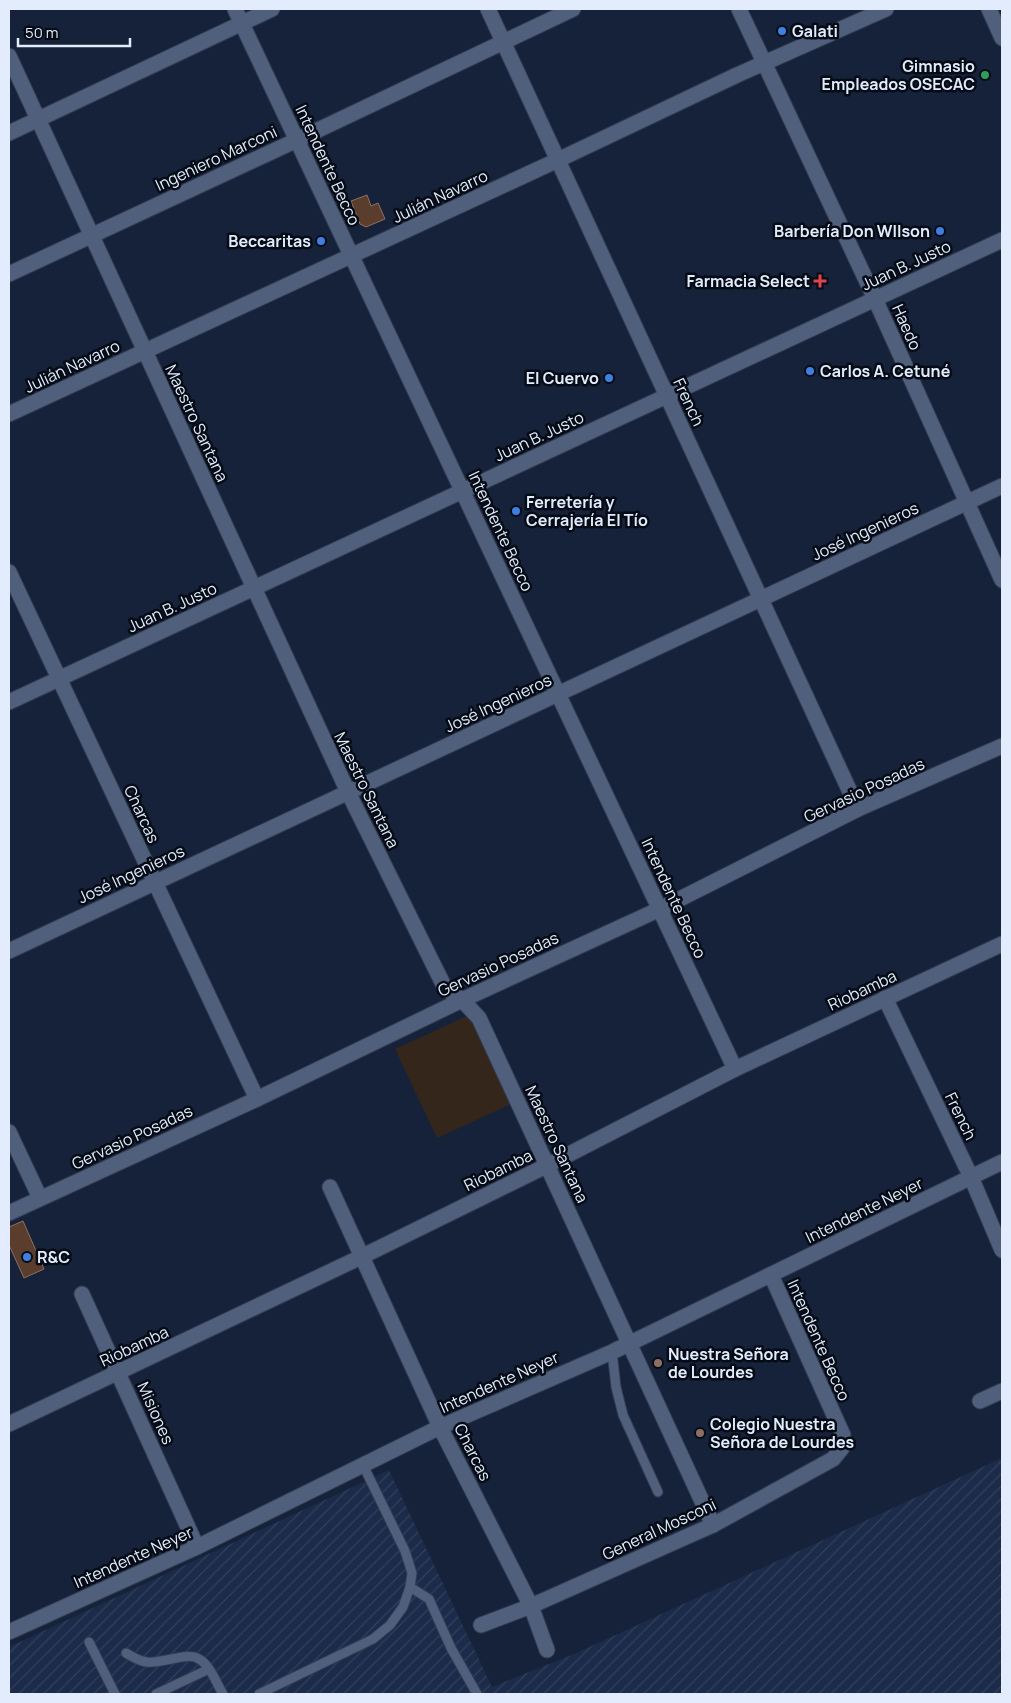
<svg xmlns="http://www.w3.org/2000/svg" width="1011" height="1703" font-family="Manrope,sans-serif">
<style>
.industrial{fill:url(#industrial-furrows)}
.education{fill:#35261b}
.building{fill:#5b3d2d;stroke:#8f6f5d}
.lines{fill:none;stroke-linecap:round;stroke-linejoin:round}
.lane-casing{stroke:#333c51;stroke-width:11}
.street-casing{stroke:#333c51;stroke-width:17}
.secondary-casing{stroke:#333c51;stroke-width:17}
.lane{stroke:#50607c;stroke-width:9}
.street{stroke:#50607c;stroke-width:15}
.secondary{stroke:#50607c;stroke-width:15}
.shop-dot{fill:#3f7fe0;stroke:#060c16;stroke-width:2}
.leisure-dot{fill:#2e9e5b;stroke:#060c16;stroke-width:2}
.health-dot{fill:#e0444e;stroke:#060c16;stroke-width:2}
.education-dot{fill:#8d6e63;stroke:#060c16;stroke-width:2}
.labels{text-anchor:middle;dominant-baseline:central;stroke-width:5;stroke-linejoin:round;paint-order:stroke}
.poi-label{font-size:16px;font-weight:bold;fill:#e2ecfd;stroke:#060c16;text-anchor:start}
.street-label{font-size:16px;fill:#e2ecfd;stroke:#060c16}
</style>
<defs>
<pattern id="industrial-furrows" width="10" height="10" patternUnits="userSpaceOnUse" patternTransform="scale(1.25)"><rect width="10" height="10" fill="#1b2b49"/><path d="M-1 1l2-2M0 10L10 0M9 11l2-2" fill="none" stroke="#31405b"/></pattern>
</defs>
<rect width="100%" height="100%" fill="#15223a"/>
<polygon class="industrial" points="1002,1458 1002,1694 9,1694 9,1647 389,1470 492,1687 574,1654"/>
<polygon class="education" points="469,1015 511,1104 437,1138 395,1049"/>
<g class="building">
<polygon points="367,195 371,206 378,203 385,219 366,227 360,224 351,201"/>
<polygon points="23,1221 44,1269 24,1278 9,1245 9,1227"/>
</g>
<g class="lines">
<defs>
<g id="lane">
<polyline points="612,1352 616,1387 623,1415 658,1492"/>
<polyline points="410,1587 429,1599 451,1648 477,1694"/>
<polyline points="89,1642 115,1694"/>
<path d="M 126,1653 C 133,1657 138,1661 147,1662 C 163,1664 188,1651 199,1659 C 211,1666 216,1683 223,1694"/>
<polyline points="156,1694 209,1669"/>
<polyline points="259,1694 373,1639 390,1625 403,1607 410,1587 412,1573 405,1551 363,1465"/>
</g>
<g id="street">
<polyline points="235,9 735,1069"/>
<polyline points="488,9 858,809"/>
<polyline points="739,9 875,299 1002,580"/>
<polyline points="989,9 1002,38"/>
<path d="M 9,56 L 348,792 L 445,988 L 462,1000 L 479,1018 C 558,1186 634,1356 713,1525"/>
<polyline points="9,133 272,9"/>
<polyline points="9,274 297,140 573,9"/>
<polyline points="9,414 558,160 737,75 886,9"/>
<polyline points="9,572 257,1099"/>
<polyline points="9,702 1002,240"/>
<polyline points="9,951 1002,486"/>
<polyline points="885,998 971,1177 1002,1250"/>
<polyline points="9,1132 40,1198"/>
<polyline points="330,1187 440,1427 531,1606 547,1650"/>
<polyline points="9,1213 257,1099 462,1000 660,909 858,809 1002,746"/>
<polyline points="82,1294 197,1547"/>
<polyline points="980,1401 1002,1391"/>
<polyline points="9,1424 361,1257 548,1165 735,1069 1002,944"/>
<polyline points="481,1625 531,1606 713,1525 833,1459 842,1448 843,1435 771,1275"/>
</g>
<polyline id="secondary" points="9,1632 197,1547 440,1427 612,1352 1002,1162"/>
</defs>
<use href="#lane" class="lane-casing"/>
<use href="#street" class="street-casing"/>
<use href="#secondary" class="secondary-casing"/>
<use href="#lane" class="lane"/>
<use href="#street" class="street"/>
<use href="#secondary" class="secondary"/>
</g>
<g class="shop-dot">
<circle cx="782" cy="31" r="5"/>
<circle cx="940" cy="231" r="5"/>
<circle cx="321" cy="241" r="5"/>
<circle cx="810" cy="371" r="5"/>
<circle cx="609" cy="378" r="5"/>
<circle cx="516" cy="511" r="5"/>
<circle cx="27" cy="1257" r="5"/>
</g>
<circle class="leisure-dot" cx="985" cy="75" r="5"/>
<path class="health-dot" d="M817.5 273.5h5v5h5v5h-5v5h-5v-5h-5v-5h5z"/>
<g class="education-dot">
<circle cx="658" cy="1363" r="5"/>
<circle cx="700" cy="1433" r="5"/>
</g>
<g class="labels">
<g class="poi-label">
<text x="792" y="31">Galati</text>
<text x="975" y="66" text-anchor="end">Gimnasio<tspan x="975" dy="18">Empleados OSECAC</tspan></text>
<text x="930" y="231" text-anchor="end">Barbería Don WIlson</text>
<text x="311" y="241" text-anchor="end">Beccaritas</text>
<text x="810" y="281" text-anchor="end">Farmacia Select</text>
<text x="820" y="371">Carlos A. Cetuné</text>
<text x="599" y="378" text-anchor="end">El Cuervo</text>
<text x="526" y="502">Ferretería y<tspan x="526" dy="18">Cerrajería El Tío</tspan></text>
<text x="37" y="1257">R&amp;C</text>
<text x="668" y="1354">Nuestra Señora<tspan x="668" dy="18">de Lourdes</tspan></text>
<text x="710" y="1424">Colegio Nuestra<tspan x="710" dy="18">Señora de Lourdes</tspan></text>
</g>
<g class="street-label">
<text transform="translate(216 158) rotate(-25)">Ingeniero Marconi</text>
<text transform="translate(328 165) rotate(65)">Intendente Becco</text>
<text transform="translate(440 196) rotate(-25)">Julián Navarro</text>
<text transform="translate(906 265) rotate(-25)">Juan B. Justo</text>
<text transform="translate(907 327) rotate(66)">Haedo</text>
<text transform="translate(72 366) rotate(-25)">Julián Navarro</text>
<text transform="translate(689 402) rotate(65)">French</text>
<text transform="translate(197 423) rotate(65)">Maestro Santana</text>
<text transform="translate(539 436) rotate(-25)">Juan B. Justo</text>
<text transform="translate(501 531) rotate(65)">Intendente Becco</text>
<text transform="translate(865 531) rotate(-25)">José Ingenieros</text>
<text transform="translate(172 607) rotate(-25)">Juan B. Justo</text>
<text transform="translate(498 703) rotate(-25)">José Ingenieros</text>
<text transform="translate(367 790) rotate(64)">Maestro Santana</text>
<text transform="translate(864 790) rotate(-25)">Gervasio Posadas</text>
<text transform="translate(142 814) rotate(65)">Charcas</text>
<text transform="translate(131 874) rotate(-25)">José Ingenieros</text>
<text transform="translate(674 898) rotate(65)">Intendente Becco</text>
<text transform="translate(498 964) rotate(-25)">Gervasio Posadas</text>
<text transform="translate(862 990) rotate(-25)">Riobamba</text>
<text transform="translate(961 1116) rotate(64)">French</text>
<text transform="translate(132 1137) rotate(-25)">Gervasio Posadas</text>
<text transform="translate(557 1144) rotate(65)">Maestro Santana</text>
<text transform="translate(498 1170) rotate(-26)">Riobamba</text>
<text transform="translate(864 1210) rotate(-26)">Intendente Neyer</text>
<text transform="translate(819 1340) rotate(66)">Intendente Becco</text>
<text transform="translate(134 1346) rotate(-25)">Riobamba</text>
<text transform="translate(499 1382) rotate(-24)">Intendente Neyer</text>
<text transform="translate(156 1413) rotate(66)">Misiones</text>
<text transform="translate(473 1452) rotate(63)">Charcas</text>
<text transform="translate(659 1529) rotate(-25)">General Mosconi</text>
<text transform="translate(133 1557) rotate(-24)">Intendente Neyer</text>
</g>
</g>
<rect width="1011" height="1703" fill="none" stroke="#e2ecfd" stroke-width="20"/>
<path d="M18 38v8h112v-8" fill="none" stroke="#e2ecfd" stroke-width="2.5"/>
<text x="25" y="38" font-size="15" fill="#e2ecfd" stroke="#060c16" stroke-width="4" paint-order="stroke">50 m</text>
</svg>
